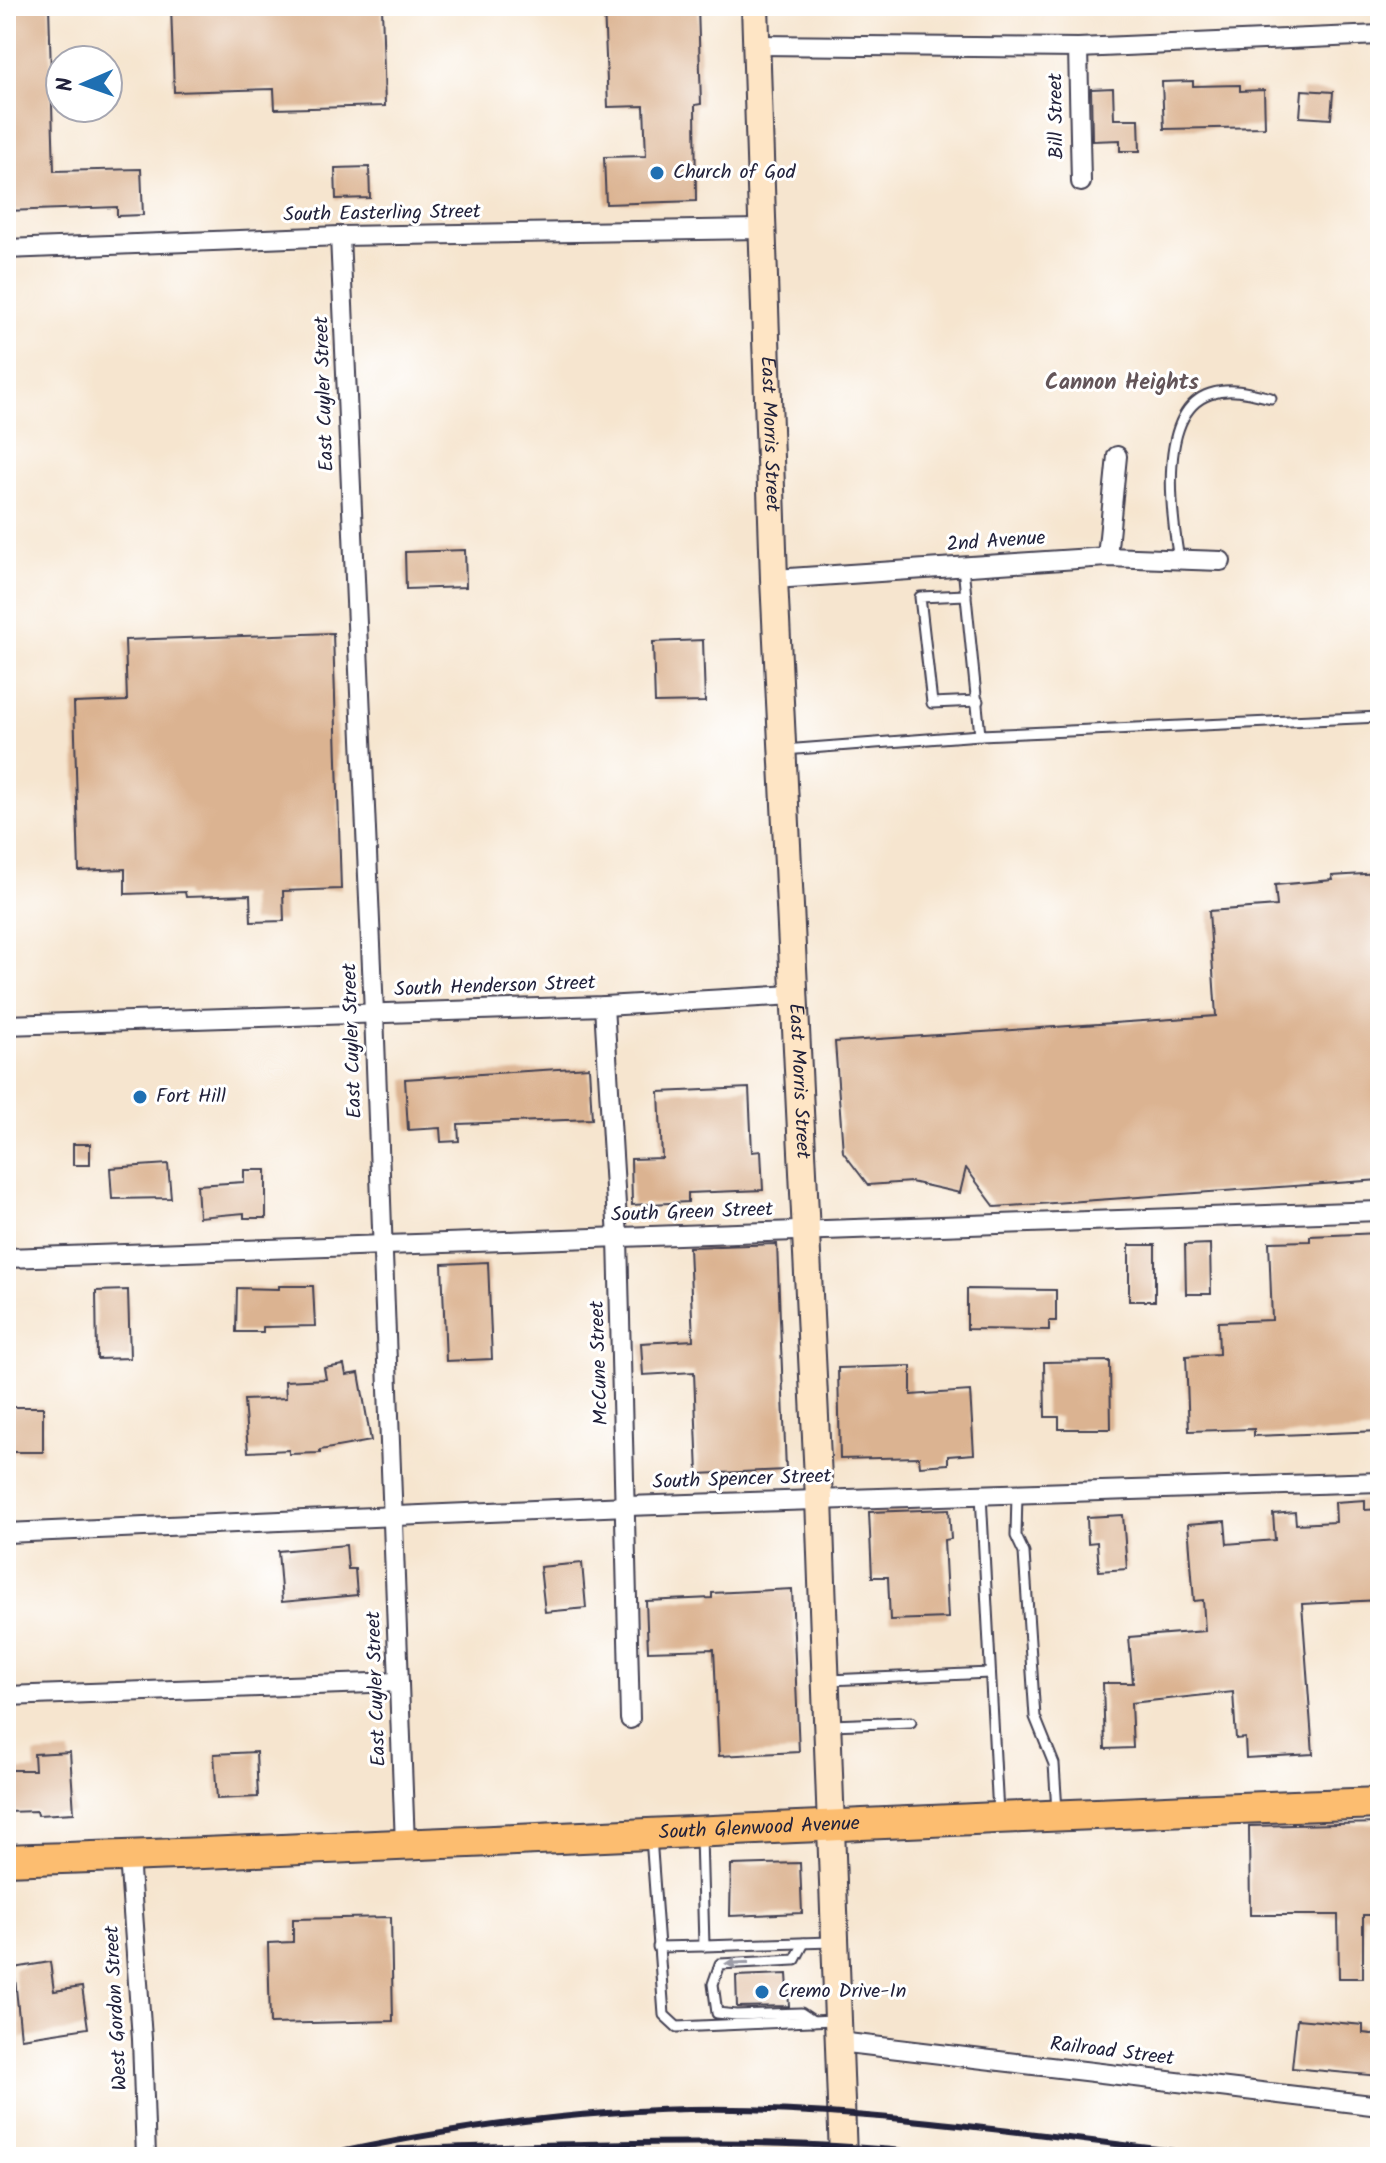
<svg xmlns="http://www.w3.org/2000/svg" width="1386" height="2163" font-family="Kalam,sans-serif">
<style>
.building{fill:#dbb391}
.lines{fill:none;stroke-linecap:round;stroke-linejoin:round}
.lane-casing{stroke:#423f51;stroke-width:13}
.street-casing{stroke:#423f51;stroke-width:22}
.secondary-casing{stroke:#423f51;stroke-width:30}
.primary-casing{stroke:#423f51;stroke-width:34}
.lane{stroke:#fff;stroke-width:9}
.street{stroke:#fff;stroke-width:18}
.secondary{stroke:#fee5c5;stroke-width:26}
.primary{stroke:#fcbd6f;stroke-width:30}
.rail{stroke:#22223b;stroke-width:6}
.oneway{fill:#9c9ca7}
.poi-dot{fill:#1f6fb2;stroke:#fff;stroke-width:3}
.labels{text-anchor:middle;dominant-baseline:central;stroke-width:6;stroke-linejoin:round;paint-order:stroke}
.street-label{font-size:20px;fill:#22223b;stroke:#fff}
.poi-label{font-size:20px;fill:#22223b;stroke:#fff;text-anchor:start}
.neighbourhood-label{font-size:22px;font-weight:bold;fill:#635559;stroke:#fff}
</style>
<rect width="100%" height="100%" fill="#fff"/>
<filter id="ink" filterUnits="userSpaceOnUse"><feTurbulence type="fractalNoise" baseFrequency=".0125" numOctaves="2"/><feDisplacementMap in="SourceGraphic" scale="16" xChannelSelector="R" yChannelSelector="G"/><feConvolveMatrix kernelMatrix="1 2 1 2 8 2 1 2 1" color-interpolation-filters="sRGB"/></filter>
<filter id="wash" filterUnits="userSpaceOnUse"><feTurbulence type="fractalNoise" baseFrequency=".006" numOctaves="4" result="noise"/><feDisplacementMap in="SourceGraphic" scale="32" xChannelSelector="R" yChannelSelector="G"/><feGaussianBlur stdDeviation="1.8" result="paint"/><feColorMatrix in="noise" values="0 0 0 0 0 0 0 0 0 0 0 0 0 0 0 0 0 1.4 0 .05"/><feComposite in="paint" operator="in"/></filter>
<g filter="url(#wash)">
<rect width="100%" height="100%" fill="#f6e5cf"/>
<g id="blocks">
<g class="building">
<polygon points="6,6 49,6 54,171 141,169 143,215 117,216 117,207 6,211"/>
<polygon points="171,6 382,6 385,106 275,109 274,89 174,92"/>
<polygon points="604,6 698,6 701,104 695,105 696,201 606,204 604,157 646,156 644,106 608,107"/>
<polygon points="1193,81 1193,86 1240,85 1240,91 1264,90 1265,127 1164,129 1162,82"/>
<polygon points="1113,88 1114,119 1139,119 1140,151 1120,151 1120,140 1092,141 1091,89"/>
<polygon points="1302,90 1333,92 1331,119 1300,117"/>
<polygon points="369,167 370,198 336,199 335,168"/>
<polygon points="465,550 466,587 406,589 405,552"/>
<polygon points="333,633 341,889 283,891 284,921 251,922 250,895 186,897 185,892 125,894 125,869 79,871 74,703 127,701 125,640"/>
<polygon points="703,640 705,702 655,703 653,642"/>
<polygon points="1380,873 1380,1180 995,1207 966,1168 960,1193 911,1182 868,1185 843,1152 835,1042 1216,1016 1209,911 1277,906 1275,885 1333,880 1332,876"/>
<polygon points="589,1067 592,1119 458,1124 459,1141 441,1142 440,1128 408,1130 405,1079"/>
<polygon points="749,1088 752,1152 761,1151 763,1190 688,1193 688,1202 632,1205 631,1159 662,1158 659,1092"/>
<rect x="73" y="1144" width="17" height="21"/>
<polygon points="168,1164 171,1198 112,1199 110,1168"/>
<polygon points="244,1170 266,1170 266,1218 244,1218 244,1213 199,1217 197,1185 244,1182"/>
<polygon points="1380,1233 1380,1431 1254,1436 1254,1429 1189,1431 1186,1356 1219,1354 1218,1322 1272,1320 1269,1242 1310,1241 1310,1236"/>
<polygon points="777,1244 786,1470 698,1474 694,1372 643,1375 641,1343 693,1340 689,1247"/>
<polygon points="1210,1244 1211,1294 1186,1294 1185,1245"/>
<rect x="1129" y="1245" width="26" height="56"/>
<polygon points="488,1262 492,1359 446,1361 442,1264"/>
<polygon points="279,1286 313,1286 315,1326 263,1327 263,1332 236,1332 237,1288 279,1289"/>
<polygon points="967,1289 1056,1290 1056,1321 1049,1321 1049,1330 967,1329"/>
<polygon points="128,1290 130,1358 97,1359 96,1291"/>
<polygon points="1110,1361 1111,1429 1059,1429 1059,1417 1045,1417 1044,1362"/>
<polygon points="344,1365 346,1375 359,1373 371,1441 320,1450 320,1453 289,1454 289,1450 248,1452 244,1400 286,1398 285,1381 326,1379 324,1368"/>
<polygon points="911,1366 911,1395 970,1391 974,1454 948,1456 948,1464 920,1466 919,1457 840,1459 838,1368"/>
<rect x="6" y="1407" width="37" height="45"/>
<polygon points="1365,1500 1365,1510 1380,1509 1380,1600 1302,1604 1313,1754 1246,1758 1245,1738 1236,1739 1233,1692 1131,1703 1133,1748 1105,1749 1103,1683 1133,1683 1129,1637 1205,1631 1203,1600 1194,1601 1188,1524 1225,1521 1227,1544 1275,1540 1273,1514 1295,1512 1296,1524 1336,1522 1335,1502"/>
<polygon points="949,1509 951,1539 944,1540 948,1618 890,1620 888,1577 872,1577 869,1512"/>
<polygon points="1123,1515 1127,1569 1099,1571 1097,1542 1088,1543 1087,1517"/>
<polygon points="346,1545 348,1569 355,1569 357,1595 282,1602 278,1551"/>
<polygon points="582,1563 586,1608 545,1612 540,1567"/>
<polygon points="792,1589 799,1752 719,1756 714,1649 648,1651 646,1601 712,1598 712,1593"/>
<polygon points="70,1752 74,1813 38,1815 37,1811 6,1812 6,1770 35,1770 34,1754"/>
<polygon points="256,1752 258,1797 217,1799 214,1754"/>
<polygon points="1380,1823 1380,1915 1363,1915 1363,1978 1339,1978 1338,1915 1250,1915 1249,1826"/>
<polygon points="800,1863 802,1913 730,1916 731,1865"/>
<polygon points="391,1917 393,2021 270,2024 268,1943 293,1942 293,1919"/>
<polygon points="50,1962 54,1991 82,1987 88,2028 21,2038 14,1968"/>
<polygon points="787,1974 789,2006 737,2007 736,1976"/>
<polygon points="1297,2019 1363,2025 1363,2033 1380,2035 1380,2076 1292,2068"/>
</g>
</g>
</g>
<g filter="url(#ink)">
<use href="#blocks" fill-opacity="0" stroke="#423f51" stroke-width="2"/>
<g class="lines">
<defs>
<g id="lane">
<path d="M 1179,560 C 1172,518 1156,412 1210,394 C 1231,387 1251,393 1271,398"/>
<polyline points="963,567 980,735"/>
<polyline points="966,595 920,597 932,703 978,701"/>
<polyline points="784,750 980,735 1380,717"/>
<polyline points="1017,1494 1016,1536 1024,1553 1035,1717 1054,1764 1057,1811"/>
<polyline points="981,1495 998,1814"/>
<polyline points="829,1680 990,1673"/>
<polyline points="831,1725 911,1722"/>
<polyline points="701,1836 704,1946 831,1942"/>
<polyline points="651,1837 664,2015 677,2027 834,2020"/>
<polyline points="804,1943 795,1960 720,1964 713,1984 717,2013 736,2015 801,2013 813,2021"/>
<polyline points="658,1947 704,1946"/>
</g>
<g id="street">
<polyline points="756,45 1078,48 1380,35"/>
<polyline points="1078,48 1081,182"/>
<polyline points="340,236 374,1013 405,1845"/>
<polyline points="6,249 340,236 760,229"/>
<polyline points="1107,557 1117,456"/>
<polyline points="774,579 1107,557 1221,561"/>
<polyline points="604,1006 618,1238 630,1719"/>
<polyline points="6,1025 604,1006 794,995"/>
<polyline points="6,1258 1380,1211"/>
<polyline points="6,1533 627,1506 1380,1482"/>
<polyline points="6,1696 399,1682"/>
<polyline points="129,1856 142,2039 146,2157"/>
<polyline points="839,2042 1380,2106"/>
</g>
<g id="secondary">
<path id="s1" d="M 755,6 L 774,579 L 819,1499 L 843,2157"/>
</g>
<g id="primary">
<path id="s2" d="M 6,1860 C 464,1846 922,1818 1380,1803"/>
</g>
</defs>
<use href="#lane" class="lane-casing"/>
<use href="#street" class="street-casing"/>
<use href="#secondary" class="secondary-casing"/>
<use href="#primary" class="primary-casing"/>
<use href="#lane" class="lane"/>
<use href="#street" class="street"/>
<use href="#secondary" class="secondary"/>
<use href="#primary" class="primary"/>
<g class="rail">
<path d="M 399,2149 C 585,2144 774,2134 959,2157"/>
<polyline points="230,2157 327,2152"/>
<path d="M 317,2157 C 454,2127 593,2107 733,2109 C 898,2111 1063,2140 1228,2157"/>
</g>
</g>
<defs><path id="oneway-solid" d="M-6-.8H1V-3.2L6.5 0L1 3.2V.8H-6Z" transform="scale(2)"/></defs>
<use class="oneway" href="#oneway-solid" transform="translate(737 1963) rotate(177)"/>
</g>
<g class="poi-dot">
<circle cx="657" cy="173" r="8"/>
<circle cx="140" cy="1097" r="8"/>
<circle cx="762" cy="1992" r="8"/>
</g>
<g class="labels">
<g class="street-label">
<text transform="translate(1057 116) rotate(-91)">Bill Street</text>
<text transform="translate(382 214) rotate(-1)">South Easterling Street</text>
<text transform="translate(325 394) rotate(-92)">East Cuyler Street</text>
<text stroke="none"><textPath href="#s1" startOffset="428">East Morris Street</textPath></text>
<text transform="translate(996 542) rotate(-4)">2nd Avenue</text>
<text transform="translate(495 987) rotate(-2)">South Henderson Street</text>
<text transform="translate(353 1041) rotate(-92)">East Cuyler Street</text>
<text stroke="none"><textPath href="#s1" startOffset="1076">East Morris Street</textPath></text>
<text transform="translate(692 1213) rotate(-2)">South Green Street</text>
<text transform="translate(600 1363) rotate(-92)">McCune Street</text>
<text transform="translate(742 1480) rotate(-2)">South Spencer Street</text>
<text transform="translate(377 1689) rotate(-92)">East Cuyler Street</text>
<text stroke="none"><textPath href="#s2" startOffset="754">South Glenwood Avenue</textPath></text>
<text transform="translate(117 2008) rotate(-93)">West Gordon Street</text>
<text transform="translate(1112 2052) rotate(7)">Railroad Street</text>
</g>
<g class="poi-label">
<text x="673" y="173">Church of God</text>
<text x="156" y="1097">Fort Hill</text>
<text x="778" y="1992">Cremo Drive-In</text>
</g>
<g class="neighbourhood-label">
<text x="1122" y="383">Cannon Heights</text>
</g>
</g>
<rect width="1386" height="2163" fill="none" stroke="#fff" stroke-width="32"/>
<g transform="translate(84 84) rotate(268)"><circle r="38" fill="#ffffff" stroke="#a7a7b1" stroke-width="2"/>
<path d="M0-6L14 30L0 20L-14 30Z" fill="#1f6fb2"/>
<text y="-12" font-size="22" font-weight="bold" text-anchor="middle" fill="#22223b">N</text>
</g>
</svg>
